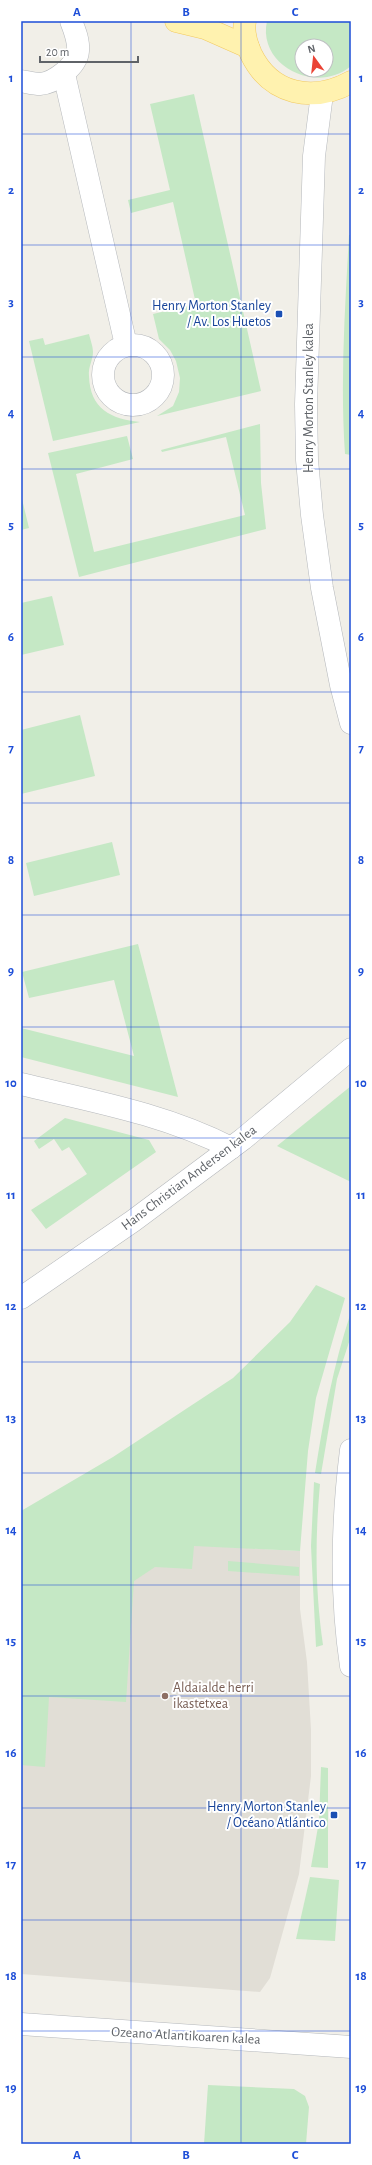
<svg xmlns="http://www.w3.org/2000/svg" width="372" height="2165" font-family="'Alegreya Sans',sans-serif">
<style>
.education{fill:#e1ded6}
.green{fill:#c5e8c5;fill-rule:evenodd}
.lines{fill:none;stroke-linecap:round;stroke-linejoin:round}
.street-casing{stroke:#b5b8bc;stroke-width:23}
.primary-casing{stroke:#f2c960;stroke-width:23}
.street{stroke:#fff;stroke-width:22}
.primary{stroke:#fff2af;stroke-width:22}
.grid{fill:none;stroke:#1d4ed8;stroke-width:1;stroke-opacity:0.55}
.transit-dot{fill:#1a4fb4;stroke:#fff;stroke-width:1.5}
.education-dot{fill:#8d6e63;stroke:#fff;stroke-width:1.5}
.labels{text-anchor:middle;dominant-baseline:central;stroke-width:4;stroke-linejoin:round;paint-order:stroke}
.transit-label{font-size:14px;fill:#164399;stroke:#fff;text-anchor:end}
.street-label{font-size:14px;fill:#5f6368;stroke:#fff}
.education-label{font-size:14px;fill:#785e54;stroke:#fff;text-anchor:start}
.neatline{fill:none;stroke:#1d4ed8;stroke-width:1.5}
.grid-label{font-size:13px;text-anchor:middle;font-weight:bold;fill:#1d4ed8}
</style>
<rect width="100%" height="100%" fill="#f1efe8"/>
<polygon class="education" points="21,1528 194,1545 300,1551 300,1609 307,1662 311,1730 311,1776 299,1874 270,1978 260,1992 21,1974"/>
<g class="green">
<path d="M 267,21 L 351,21 L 351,66 C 317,95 257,66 267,21 ZM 302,46 L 326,46 L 326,70 L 302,70 Z"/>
<polygon points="194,94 261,391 157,416 173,406 179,392 180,378 176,361 170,350 159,339 153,314 196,304 173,202 131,213 128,200 170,190 150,104"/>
<path d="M 349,235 L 351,235 L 351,455 L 345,454 C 340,381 345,308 349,235 Z"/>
<path d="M 89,334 C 90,339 93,346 93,352 C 93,360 88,367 89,376 C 90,409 111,419 140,422 L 53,441 L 29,341 L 43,338 L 45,345 Z"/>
<polygon points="260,424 261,483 266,529 79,577 48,453 127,436 133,459 76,474 94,552 245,515 226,437 162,452 161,450"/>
<polygon points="21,495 29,528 21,530"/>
<polygon points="52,596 64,645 21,655 21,603"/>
<polygon points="80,715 95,776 21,794 21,730"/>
<polygon points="112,842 120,875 34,896 26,863"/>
<polygon points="138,944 178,1097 21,1057 21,1028 134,1056 114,980 29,998 22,972"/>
<polygon points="351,1086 351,1182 277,1146"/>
<polygon points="65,1118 149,1140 156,1152 46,1229 31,1210 87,1174 69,1147 62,1151 54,1139 39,1149 34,1141"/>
<polygon points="316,1285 345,1298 316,1398 308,1451 300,1551 194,1546 192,1569 155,1567 134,1581 126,1702 49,1697 45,1767 21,1765 21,1511 113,1457 233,1378 290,1322"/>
<path d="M 351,1312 L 351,1336 L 337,1379 L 321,1474 L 315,1473 C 324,1417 333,1366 351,1312 Z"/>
<path d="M 314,1482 L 320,1484 C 315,1540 315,1589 323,1645 L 316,1647 L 311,1546 Z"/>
<polygon points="228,1561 299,1567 299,1576 228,1571"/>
<polygon points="321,1767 328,1768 328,1868 311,1867 319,1821"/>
<polygon points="310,1877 339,1880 335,1941 296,1939"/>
<polygon points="208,2085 294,2089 305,2096 309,2107 306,2144 204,2144"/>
</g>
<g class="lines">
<defs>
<g id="street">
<polyline points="64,74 126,345"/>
<path d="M 21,81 C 27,82 34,84 40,84 C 54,83 77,66 78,51 C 79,41 75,31 71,21"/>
<polyline points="322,94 314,156 306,404 307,460 312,515 322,588 341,685 351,723"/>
<circle cx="133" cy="375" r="30"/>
<path d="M 21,1084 C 92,1101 165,1114 231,1148"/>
<polyline points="21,1298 133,1221 243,1139 351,1049"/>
<path d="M 351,1450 C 342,1522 340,1593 351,1666"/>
<polyline points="21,2024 351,2047"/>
</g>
<g id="primary">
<polyline points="176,21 205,28 248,47"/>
<path d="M 245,21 C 243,31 247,45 251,54 C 271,95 313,103 351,82"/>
</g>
</defs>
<use href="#street" class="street-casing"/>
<use href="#primary" class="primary-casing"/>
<use href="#street" class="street"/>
<use href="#primary" class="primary"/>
</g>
<path class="grid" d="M 131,21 L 131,2144M 241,21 L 241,2144M 21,134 L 351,134M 21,245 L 351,245M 21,357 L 351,357M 21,469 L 351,469M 21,580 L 351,580M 21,692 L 351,692M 21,803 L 351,803M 21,915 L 351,915M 21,1027 L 351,1027M 21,1138 L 351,1138M 21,1250 L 351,1250M 21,1362 L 351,1362M 21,1473 L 351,1473M 21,1585 L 351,1585M 21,1696 L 351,1696M 21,1808 L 351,1808M 21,1920 L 351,1920M 21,2031 L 351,2031"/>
<g class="transit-dot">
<rect x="275" y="310" width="8" height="8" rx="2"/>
<rect x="330" y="1811" width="8" height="8" rx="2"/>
</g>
<circle class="education-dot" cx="165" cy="1696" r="4"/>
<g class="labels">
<g class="transit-label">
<text x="271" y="306">Henry Morton Stanley<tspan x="271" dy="16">/ Av. Los Huetos</tspan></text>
<text x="326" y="1807">Henry Morton Stanley<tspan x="326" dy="16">/ Océano Atlántico</tspan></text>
</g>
<g class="street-label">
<text transform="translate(309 398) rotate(-90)">Henry Morton Stanley kalea</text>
<text transform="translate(189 1178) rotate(-37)">Hans Christian Andersen kalea</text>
<text transform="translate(186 2036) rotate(3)">Ozeano Atlantikoaren kalea</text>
</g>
<g class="education-label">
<text x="173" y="1688">Aldaialde herri<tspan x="173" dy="16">ikastetxea</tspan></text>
</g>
</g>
<rect width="372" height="2165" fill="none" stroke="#ffffff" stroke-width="44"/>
<g transform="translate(314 58) rotate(345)"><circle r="19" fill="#ffffff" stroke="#bfc1c3"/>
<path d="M0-3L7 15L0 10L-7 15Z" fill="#ea4335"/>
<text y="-6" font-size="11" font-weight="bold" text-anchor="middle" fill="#5f6368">N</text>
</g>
<path d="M40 56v6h98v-6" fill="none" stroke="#5f6368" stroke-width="2"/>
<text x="46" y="56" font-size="12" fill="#5f6368" stroke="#ffffff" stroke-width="3" paint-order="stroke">20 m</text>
<rect x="22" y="22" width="328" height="2121" class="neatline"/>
<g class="grid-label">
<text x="77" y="16">A</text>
<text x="186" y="16">B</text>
<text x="295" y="16">C</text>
<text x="11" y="82">1</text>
<text x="361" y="82">1</text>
<text x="11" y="194">2</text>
<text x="361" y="194">2</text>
<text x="11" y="306">3</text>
<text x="361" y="306">3</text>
<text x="11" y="417">4</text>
<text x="361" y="417">4</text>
<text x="11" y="529">5</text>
<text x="361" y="529">5</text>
<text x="11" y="641">6</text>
<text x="361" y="641">6</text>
<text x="11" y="752">7</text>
<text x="361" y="752">7</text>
<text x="11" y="864">8</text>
<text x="361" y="864">8</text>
<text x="11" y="975">9</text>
<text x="361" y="975">9</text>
<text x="11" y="1087">10</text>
<text x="361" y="1087">10</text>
<text x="11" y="1199">11</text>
<text x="361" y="1199">11</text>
<text x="11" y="1310">12</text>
<text x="361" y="1310">12</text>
<text x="11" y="1422">13</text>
<text x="361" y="1422">13</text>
<text x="11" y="1534">14</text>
<text x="361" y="1534">14</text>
<text x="11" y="1645">15</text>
<text x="361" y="1645">15</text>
<text x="11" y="1757">16</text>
<text x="361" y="1757">16</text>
<text x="11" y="1868">17</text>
<text x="361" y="1868">17</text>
<text x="11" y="1980">18</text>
<text x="361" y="1980">18</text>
<text x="11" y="2092">19</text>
<text x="361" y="2092">19</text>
<text x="77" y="2159">A</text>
<text x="186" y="2159">B</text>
<text x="295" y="2159">C</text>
</g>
</svg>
